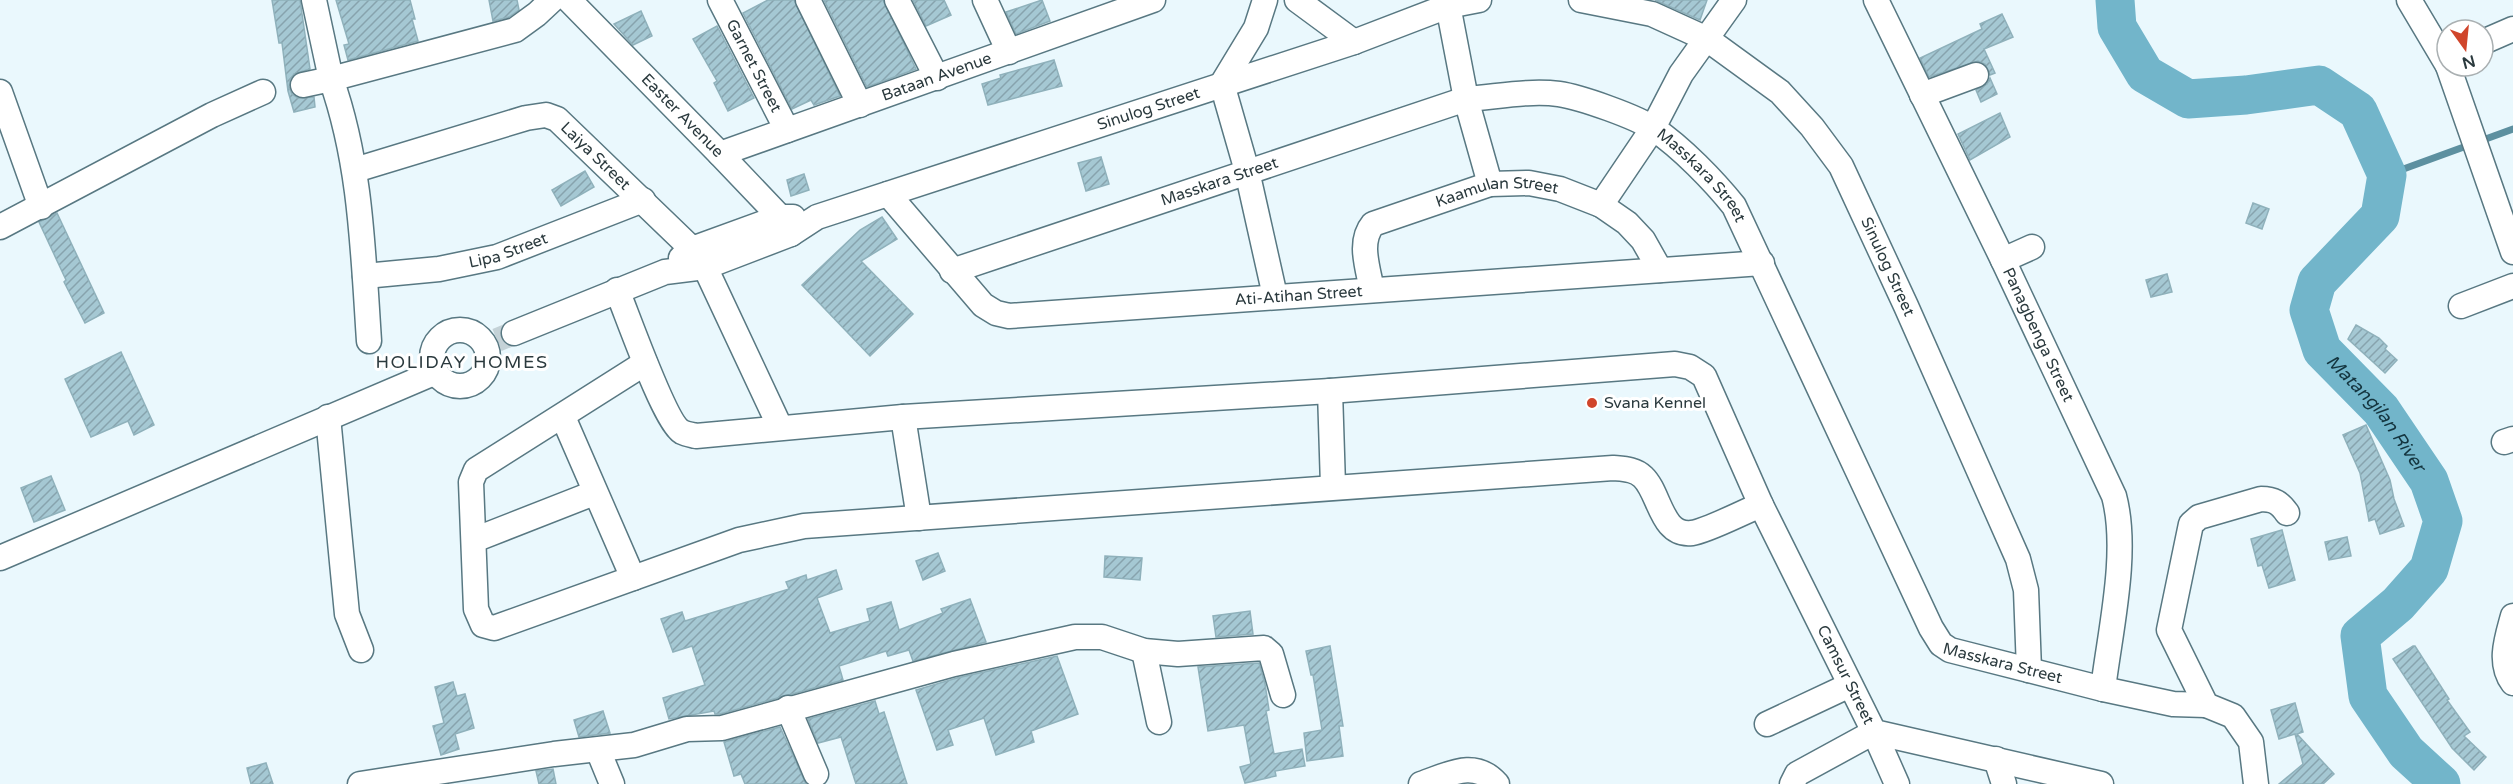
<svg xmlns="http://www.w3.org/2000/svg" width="2513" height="784" font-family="'Varela Round',sans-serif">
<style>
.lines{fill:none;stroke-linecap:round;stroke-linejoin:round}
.stream{stroke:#5d90a0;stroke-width:7}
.river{stroke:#72b5ca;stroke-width:39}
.building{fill:url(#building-hatch);stroke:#8fb1bb;stroke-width:1.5}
.minor-tunnel{stroke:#c4d2d7;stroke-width:24;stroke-dasharray:24 12;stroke-linecap:butt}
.minor-casing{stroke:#587882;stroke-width:27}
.minor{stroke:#fff;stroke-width:24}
.poi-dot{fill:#d0452b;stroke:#fff;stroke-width:2}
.labels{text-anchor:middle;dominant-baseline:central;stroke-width:6;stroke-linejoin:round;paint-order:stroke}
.street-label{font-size:16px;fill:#2b3a3e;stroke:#fff}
.poi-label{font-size:16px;fill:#2b3a3e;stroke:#fff;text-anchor:start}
.neighbourhood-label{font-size:18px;letter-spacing:1.5px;fill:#2b3a3e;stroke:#fff}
.water-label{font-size:18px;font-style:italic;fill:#14353f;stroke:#fff}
</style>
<defs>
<pattern id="building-hatch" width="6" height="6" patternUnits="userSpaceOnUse" patternTransform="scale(1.5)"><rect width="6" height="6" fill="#a5c8d3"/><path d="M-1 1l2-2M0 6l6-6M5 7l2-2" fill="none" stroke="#87a3ad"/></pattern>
</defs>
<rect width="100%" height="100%" fill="#eaf8fd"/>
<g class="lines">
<polyline class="stream" points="2387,175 2513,129"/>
<path class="river" id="s1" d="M 2115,0 L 2117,27 L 2145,74 L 2188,99 L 2246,95 L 2319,85 L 2358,111 L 2387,175 L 2380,216 L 2317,282 L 2309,310 L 2322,350 L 2381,410 L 2429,481 L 2443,521 L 2429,569 L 2398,604 L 2360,636 L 2368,696 L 2406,752 L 2441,784"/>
</g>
<g class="building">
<polygon points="272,0 300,0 310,69 294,74 290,80 289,87 292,94 298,98 314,97 315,107 294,112 288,91 282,43 279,43"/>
<polygon points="336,0 410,0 415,19 412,19 418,41 348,60 344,45 349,44"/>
<polygon points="489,0 517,0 519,10 509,17 493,21"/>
<polygon points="768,0 794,0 840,96 814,105 811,100 792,109 743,13"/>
<polygon points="824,0 883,0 916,69 867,87"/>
<polygon points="913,0 944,0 951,15 926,26"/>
<polygon points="1042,0 1050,21 1016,34 1006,12"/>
<polygon points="1655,0 1707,0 1700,20"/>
<polygon points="641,11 652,36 633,45 614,24"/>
<polygon points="2002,14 2013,37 1984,49 1995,73 1990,75 1985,64 1978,61 1929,77 1920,58 1982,29 1980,24"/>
<polygon points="717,26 754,98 728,111 714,83 717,81 693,39"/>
<polygon points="1054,60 1062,86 988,105 982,84 1001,78 1000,75"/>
<polygon points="1990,78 1997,94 1981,102 1976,90 1987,84"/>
<polygon points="2000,113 2010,137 1970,160 1958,134"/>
<polygon points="1101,157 1109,184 1086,191 1078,163"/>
<polygon points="585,171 594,187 561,206 552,190"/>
<polygon points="804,174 809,190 791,196 787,180"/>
<polygon points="2253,203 2269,209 2262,229 2246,223"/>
<polygon points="57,213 104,313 85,323 64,282 66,280 39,222"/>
<polygon points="882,217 897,239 861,261 913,314 870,356 802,285 860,230"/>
<polygon points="2167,274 2172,292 2151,297 2146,280"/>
<polygon points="2356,325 2379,338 2387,346 2385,349 2397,360 2385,373 2348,339"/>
<polygon points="121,352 154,425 134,435 128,421 91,437 65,379"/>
<polygon points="2366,425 2390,480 2394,499 2404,526 2380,534 2375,519 2369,521 2360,473 2343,435"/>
<polygon points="51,476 65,510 34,522 21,488"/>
<polygon points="2282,530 2295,580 2269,588 2262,565 2258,566 2251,539"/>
<polygon points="2347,537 2351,556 2329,560 2325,542"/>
<polygon points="938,553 945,571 923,580 916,561"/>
<polygon points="1105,556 1142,558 1140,580 1104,577"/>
<polygon points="836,570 842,589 817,598 830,633 870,621 867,609 891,602 899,630 943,613 941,609 970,599 986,642 913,661 909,650 888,656 886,651 839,666 843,680 720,714 715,714 714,711 669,719 663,698 705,685 692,646 673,652 661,619 682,612 685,621 789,589 786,582 806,575 807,580"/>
<polygon points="1250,611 1253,634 1216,637 1213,616"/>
<polygon points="1330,646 1343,726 1339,726 1343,756 1307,761 1304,733 1322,730 1313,675 1311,675 1306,651"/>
<polygon points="2413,646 2415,646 2449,699 2447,700 2470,732 2464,736 2486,757 2474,770 2452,748 2393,659"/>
<polygon points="1057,656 1078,714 1031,731 1034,742 996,755 984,718 948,730 953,745 937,750 916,690 957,678"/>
<polygon points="1259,663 1265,684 1269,710 1266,711 1274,754 1302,749 1305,766 1275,771 1276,776 1245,783 1240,767 1251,764 1244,725 1208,731 1198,667"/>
<polygon points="453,682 457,696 465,694 474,728 455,734 459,749 441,755 433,726 444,723 435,687"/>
<polygon points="875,701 879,714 884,712 907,784 856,784 841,737 818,743 808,719"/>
<polygon points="2295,703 2303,732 2297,734 2334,774 2323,784 2279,784 2303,764 2295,734 2279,739 2271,710"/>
<polygon points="603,711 610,733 579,737 574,720"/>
<polygon points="780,727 806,784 745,784 741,774 734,776 724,742"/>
<polygon points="266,763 273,784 251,784 247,768"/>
<polygon points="553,769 556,784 539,784 536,771"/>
</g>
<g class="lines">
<polyline class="minor-tunnel" points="497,340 514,333"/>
<defs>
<g id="minor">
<polyline points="314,0 331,79 515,30 537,14 552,0"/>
<path id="s2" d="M 569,0 L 720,154 L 780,217 L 791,234"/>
<path id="s3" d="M 720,0 L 787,130"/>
<polyline points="808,0 860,105"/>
<polyline points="897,0 937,78"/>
<polyline points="985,0 1009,52"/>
<polyline points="1265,0 1256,28 1222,84 1247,171 1275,296"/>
<polyline points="1297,0 1354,42"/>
<polyline points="1447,0 1466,99 1490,184"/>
<path id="s4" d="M 1581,0 L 1652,14 L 1707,39 L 1780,92 L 1812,127 L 1841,166 L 1906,306 L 2018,559 L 2026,590 L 2029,670"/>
<path id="s5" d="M 1876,0 L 2003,260 L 2114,496 C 2129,552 2110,631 2103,689"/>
<polyline points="2409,0 2447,64"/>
<polyline points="2483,42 2513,29"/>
<polyline points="2448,66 2513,252"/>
<path d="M 303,85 L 331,79 C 361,163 363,252 369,341"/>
<polyline points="0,92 41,207"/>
<polyline points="1922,95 1976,75"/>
<path id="s6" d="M 720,154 L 1153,0"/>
<path id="s7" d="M 355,170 L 526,118 L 546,115 L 557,119 L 692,249 L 705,267 L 780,427"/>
<path id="s8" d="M 888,194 L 983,305 L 996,313 L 1009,316 L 1762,263"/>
<polyline points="1601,205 1653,128 1681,74 1734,0"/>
<polyline points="0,227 212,115 263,92"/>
<polyline points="681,258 692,249 780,217 793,217"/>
<polyline points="2003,260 2032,247"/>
<path id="s9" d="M 952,271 L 1466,99 C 1496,97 1529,90 1559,94 C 1580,97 1637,117 1654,129 C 1681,147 1714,181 1734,206 L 1931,628 L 1941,644 L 1950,650 L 2103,689 L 2173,704 L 2206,705"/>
<path id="s10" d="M 365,276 L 439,269 L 497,257 L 643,200"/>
<path id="s11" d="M 617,290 C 627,314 665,423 682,432 C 686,434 692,435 696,436 L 903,417 L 1330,391 L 1675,364 L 1690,367 L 1704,376 L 1761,505 L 1874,732 L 2101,784"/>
<path id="s12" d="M 1372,290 C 1368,268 1358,242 1373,224 L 1490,184 L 1529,183 L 1560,189 L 1601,205 L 1627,223 L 1643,240 L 1660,270"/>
<polyline points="2461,306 2513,286"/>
<circle cx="460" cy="358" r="28"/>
<path id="s13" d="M 514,333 L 665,272 L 705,267 L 791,234 L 817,217 L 1354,42 L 1448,6 L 1479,0"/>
<path d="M 645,363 L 476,470 L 471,482 L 476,609 L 483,625 L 494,628 L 739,540 L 804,526 L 1613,468 C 1624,469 1635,469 1643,477 C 1660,493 1661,537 1692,533 C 1707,531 1745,511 1761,505"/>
<polyline points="1330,391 1333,486"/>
<polyline points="328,417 347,614 361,650"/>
<polyline points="563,417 633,578"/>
<polyline points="903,417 919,518"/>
<polyline points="2504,442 2513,439"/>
<polyline points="474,540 594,493"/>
<polyline points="0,558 436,372"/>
<path d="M 2513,616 C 2507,638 2498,663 2513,683"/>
<polyline points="1144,651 1159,722"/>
<polyline points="788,708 816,774"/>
<polyline points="1767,724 1850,685"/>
<polyline points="598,750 612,784"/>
<polyline points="1996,759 2004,784"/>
<polyline points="360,784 554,754 634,745 687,729 722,728 954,664 1075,637 1102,637 1144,651 1178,654 1264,648 1271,654 1283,695"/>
<path d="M 1421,784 C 1448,775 1474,758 1497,784"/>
<polyline points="1792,784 1797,774 1874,732 1897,784"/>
<path d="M 2256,784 L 2251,742 L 2233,716 L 2206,705 L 2169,630 L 2191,524 L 2199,517 L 2261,499 C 2274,499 2280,503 2287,513"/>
</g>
</defs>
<use href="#minor" class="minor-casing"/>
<use href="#minor" class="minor"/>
</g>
<circle class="poi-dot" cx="1592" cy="403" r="6"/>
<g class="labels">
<g class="street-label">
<text stroke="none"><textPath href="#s3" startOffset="74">Garnet Street</textPath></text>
<text stroke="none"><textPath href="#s6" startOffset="230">Bataan Avenue</textPath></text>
<text stroke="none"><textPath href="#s13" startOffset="675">Sinulog Street</textPath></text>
<text stroke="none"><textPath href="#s2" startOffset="162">Easter Avenue</textPath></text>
<text stroke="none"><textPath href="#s7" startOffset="264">Laiya Street</textPath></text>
<text stroke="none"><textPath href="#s9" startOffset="804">Masskara Street</textPath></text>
<text stroke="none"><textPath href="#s9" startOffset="282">Masskara Street</textPath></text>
<text stroke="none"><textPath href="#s12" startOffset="198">Kaamulan Street</textPath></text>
<text stroke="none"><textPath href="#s10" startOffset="146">Lipa Street</textPath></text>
<text stroke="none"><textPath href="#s4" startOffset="430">Sinulog Street</textPath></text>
<text stroke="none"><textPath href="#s8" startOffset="465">Ati-Atihan Street</textPath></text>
<text stroke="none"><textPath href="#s5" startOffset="372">Panagbenga Street</textPath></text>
<text stroke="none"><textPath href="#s9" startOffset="1398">Masskara Street</textPath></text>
<text stroke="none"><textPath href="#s11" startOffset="1516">Camsur Street</textPath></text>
</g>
<g class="poi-label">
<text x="1604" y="403">Svana Kennel</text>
</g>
<g class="neighbourhood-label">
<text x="462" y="362">HOLIDAY HOMES</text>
</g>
<g class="water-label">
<text stroke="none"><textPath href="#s1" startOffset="668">Matangilan River</textPath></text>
</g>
</g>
<g transform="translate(2465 48) rotate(165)"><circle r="28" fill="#ffffff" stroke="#aab0b2" stroke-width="1.5"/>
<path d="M0-4.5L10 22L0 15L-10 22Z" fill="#d0452b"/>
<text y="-9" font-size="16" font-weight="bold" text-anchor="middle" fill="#2b3a3e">N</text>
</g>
</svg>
